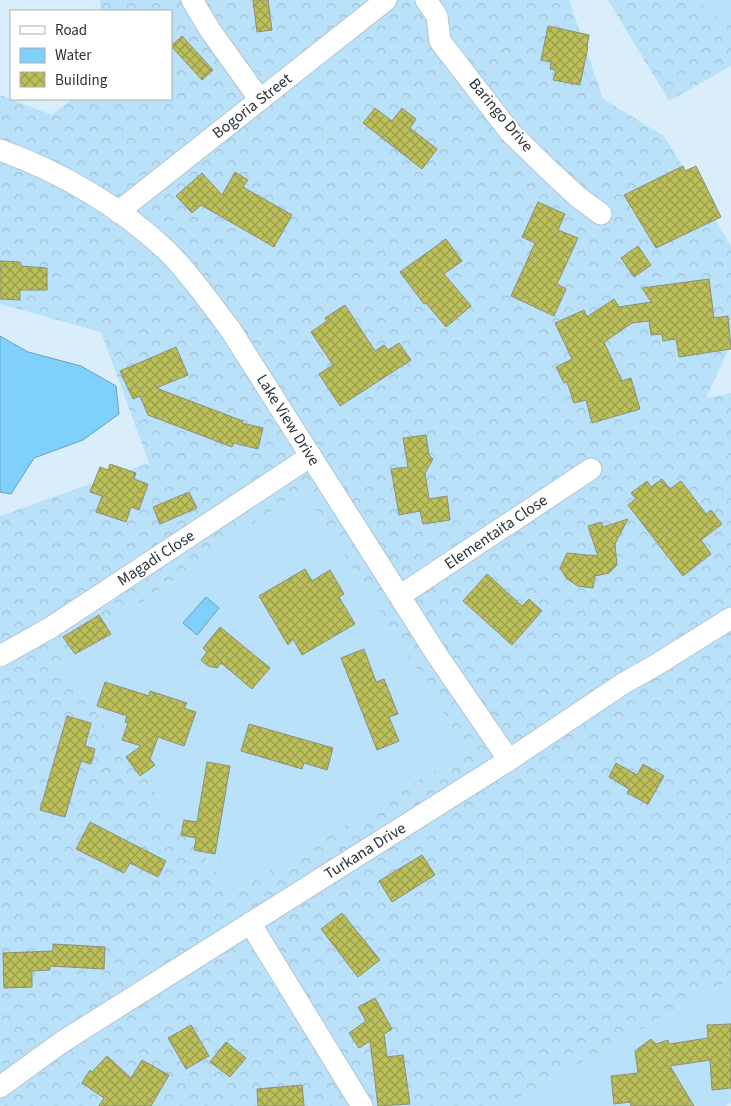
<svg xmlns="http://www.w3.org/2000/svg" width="731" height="1106" font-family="'Source Sans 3',sans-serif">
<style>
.grass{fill:#b9e1f9}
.forest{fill:url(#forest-crowns);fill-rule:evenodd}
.water{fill:#7fd0fd;stroke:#66a1c2}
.building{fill:url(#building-cross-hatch);stroke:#8d8f7c}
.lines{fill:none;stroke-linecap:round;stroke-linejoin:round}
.street-casing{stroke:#b1c5d1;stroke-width:23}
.street{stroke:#fff;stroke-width:21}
.labels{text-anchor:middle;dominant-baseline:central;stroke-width:4;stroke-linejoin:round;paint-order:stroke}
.street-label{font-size:16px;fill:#2b3338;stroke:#fff}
</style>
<defs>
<pattern id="forest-crowns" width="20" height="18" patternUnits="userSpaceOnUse" patternTransform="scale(1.25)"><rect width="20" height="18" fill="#b9e1f9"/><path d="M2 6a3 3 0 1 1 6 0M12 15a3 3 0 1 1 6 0" fill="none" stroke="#9fc2d6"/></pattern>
<pattern id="building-cross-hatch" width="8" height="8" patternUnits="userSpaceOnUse" patternTransform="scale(1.25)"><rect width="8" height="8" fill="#bcc05a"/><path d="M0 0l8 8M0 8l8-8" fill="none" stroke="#999d4b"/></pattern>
</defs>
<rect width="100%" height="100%" fill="#d9eefa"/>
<g class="grass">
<polygon points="700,0 731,0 731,22 704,10"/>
<polygon points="303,489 467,751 232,894 58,662"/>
<polygon points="731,979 731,1102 726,1106 504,1106"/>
</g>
<g class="forest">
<path d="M 100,0 L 569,0 L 603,99 L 664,136 L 731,246 L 731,344 L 706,398 L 731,393 L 731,979 L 504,1106 L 0,1106 L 0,516 L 149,463 L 101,332 L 0,304 L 0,95 L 52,115 L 72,99 L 171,99 L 171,11 L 101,11 ZM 303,489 L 467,751 L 232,894 L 58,662 Z"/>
<polygon points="608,0 700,0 705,10 731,22 731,66 669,101"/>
</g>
<g class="water">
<polygon points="0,336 28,352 81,366 116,386 119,414 83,440 34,458 11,494 0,492"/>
<polygon points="206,597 219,608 197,635 183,623"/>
</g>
<g class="building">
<polygon points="253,0 268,0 272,30 257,32"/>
<polygon points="548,26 589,35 587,47 588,47 580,85 553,80 556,70 550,69 551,62 541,60"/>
<polygon points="182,36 213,70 202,80 171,46"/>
<polygon points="375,108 392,121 402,108 416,119 410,128 437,149 422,169 363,123"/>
<polygon points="683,166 685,171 696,166 721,217 656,248 624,195"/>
<polygon points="235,172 248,180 243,187 292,215 274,247 201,205 192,213 176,196 202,173 222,195"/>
<polygon points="538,202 565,214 558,230 578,238 557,284 566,289 554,316 511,296 535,243 522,237"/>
<polygon points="446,239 462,261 444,274 471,306 446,327 426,303 424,304 400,272"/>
<polygon points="638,246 651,265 634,277 621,258"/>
<polygon points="0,261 20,262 20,266 47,268 47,290 20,290 20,300 0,299"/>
<polygon points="709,279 714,318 728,316 731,349 679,357 676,339 663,341 662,334 651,335 649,321 632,323 604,342 622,381 631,378 640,409 592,423 586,400 574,403 567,382 564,383 556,367 572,359 555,323 584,310 587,317 614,299 619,307 651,302 642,288"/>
<polygon points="345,305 375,351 384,345 388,350 399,343 411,360 340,406 319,374 333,365 311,332 327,321 325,318"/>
<polygon points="176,347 188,375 156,388 243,421 242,423 263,428 258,449 234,443 232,447 148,415 140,396 133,399 120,371"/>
<polygon points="426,435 429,455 433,459 425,473 429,499 447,496 450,520 423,524 420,511 399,515 391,469 408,467 403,438"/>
<polygon points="110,464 136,473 134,479 148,484 139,510 131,507 126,522 96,512 102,496 90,492 100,467 108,470"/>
<polygon points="662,479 670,489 681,481 706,514 711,510 722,524 701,540 711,554 683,576 628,505 636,499 631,493 647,481 651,487"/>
<polygon points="189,492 197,508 160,524 153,507"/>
<polygon points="628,519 615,544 617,565 609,573 595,576 593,588 578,586 567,579 560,568 567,553 598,556 588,526 601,522 603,527"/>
<polygon points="305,569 312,581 330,570 344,594 339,597 355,624 302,655 293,639 288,645 259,596"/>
<polygon points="487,574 522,606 529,599 542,611 512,645 463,601"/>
<polygon points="99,615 111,634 75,654 63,637"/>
<polygon points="220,627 270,668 252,689 221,663 217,668 208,666 201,660 207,652 203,648"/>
<polygon points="364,649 376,682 384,679 398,714 389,717 399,741 377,750 341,658"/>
<polygon points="105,682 149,696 150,691 187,703 184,708 196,712 184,746 158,737 150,759 155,765 140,776 126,757 141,746 122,740 128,723 125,722 127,716 97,706"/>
<polygon points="67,716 91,723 85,746 95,749 91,764 81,761 65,817 40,810"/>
<polygon points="249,724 333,748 327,770 304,763 302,769 241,751"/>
<polygon points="207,762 230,766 215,854 194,850 196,838 181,835 184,820 197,822"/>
<polygon points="616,763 637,775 643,764 664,776 648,804 627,793 629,789 609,777"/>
<polygon points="90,822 166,861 158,877 130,863 124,873 76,849"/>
<polygon points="422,855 435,875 392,902 379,881"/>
<polygon points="342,913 380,960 358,977 321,929"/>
<polygon points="53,944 105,947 104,969 50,966 50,970 32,971 32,987 4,988 3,953 53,951"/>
<polygon points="375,998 392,1029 384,1034 387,1057 403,1055 410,1104 378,1106 370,1041 359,1048 349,1033 366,1021 358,1007"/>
<polygon points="731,1024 731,1088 712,1090 710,1060 670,1066 694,1106 631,1106 630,1102 614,1104 611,1076 638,1073 635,1051 651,1039 656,1044 668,1040 669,1044 708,1038 707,1025"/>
<polygon points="191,1025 209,1056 186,1069 168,1038"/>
<polygon points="226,1042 246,1058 230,1077 210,1062"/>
<polygon points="107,1056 131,1078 142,1060 169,1075 151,1106 99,1106 104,1098 82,1083 90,1070 92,1072"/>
<polygon points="302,1085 304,1106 258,1106 257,1089"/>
</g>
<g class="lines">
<defs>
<g id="street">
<polyline points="192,0 210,30 260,100"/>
<polyline points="426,0 437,16 440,41 510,132 551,172 578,197 601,214"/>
<path d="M 0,150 C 61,172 121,207 168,252 C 191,275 210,303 230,329 L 437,655 L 509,760"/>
<polyline points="118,212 386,0"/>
<polyline points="401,595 591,469"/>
<polyline points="0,656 50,628 311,456"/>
<polyline points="250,923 362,1106"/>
<polyline points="0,1087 62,1042 509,760 624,683 656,665 731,618"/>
</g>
</defs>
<use href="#street" class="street-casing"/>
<use href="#street" class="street"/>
</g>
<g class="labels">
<g class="street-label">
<text transform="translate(252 106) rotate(-38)">Bogoria Street</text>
<text transform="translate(501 115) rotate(50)">Baringo Drive</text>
<text transform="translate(288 420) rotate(58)">Lake View Drive</text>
<text transform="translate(496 532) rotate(-34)">Elementaita Close</text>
<text transform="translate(156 558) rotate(-33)">Magadi Close</text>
<text transform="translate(365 851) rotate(-32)">Turkana Drive</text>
</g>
</g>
<rect x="10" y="10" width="162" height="90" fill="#ffffff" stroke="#aaadaf"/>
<rect x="20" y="26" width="25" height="8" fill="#ffffff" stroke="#aaadaf"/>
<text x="55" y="35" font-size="15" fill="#2b3338">Road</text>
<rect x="20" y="48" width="25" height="15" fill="#7fd0fd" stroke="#aaadaf"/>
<text x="55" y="60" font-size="15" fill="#2b3338">Water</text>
<rect x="20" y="72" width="25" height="15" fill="url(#building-cross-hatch)" stroke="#aaadaf"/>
<text x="55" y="85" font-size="15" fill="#2b3338">Building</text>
</svg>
